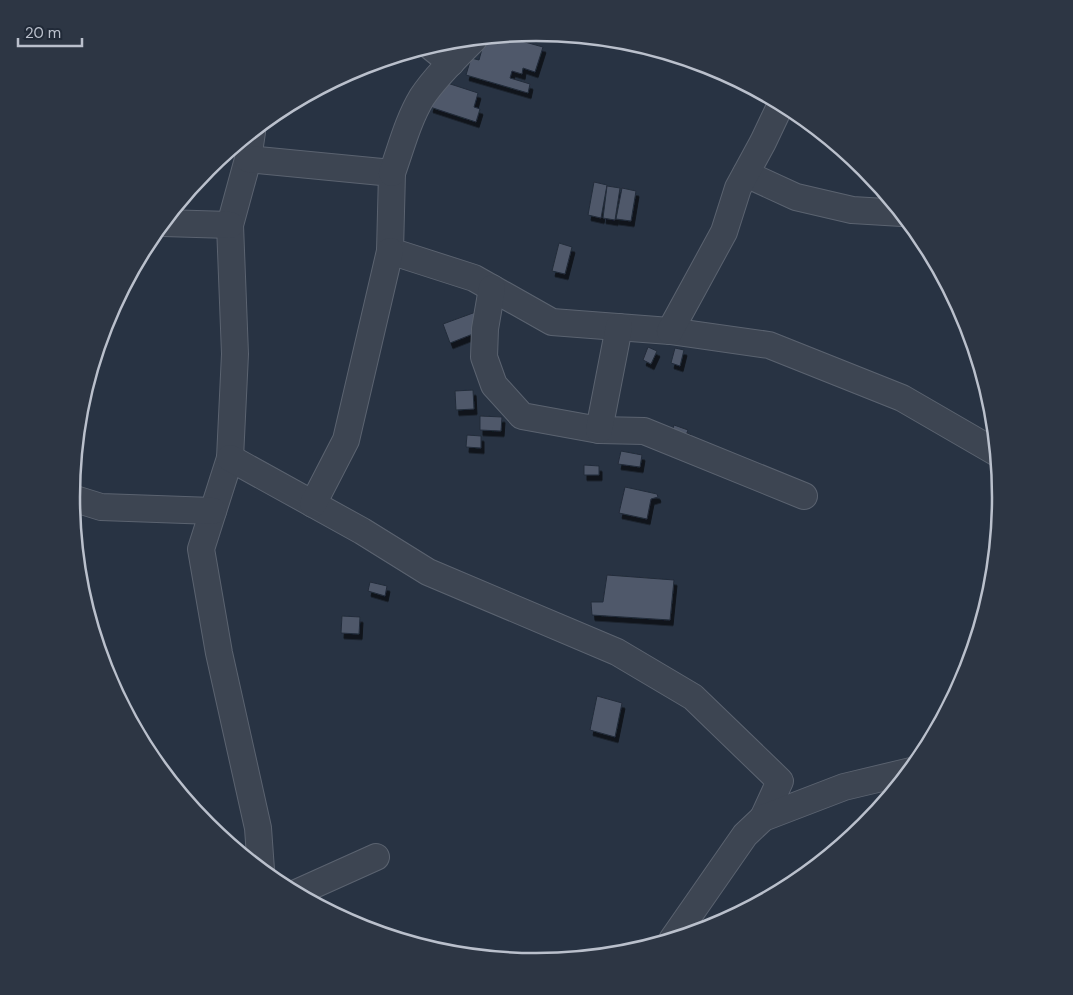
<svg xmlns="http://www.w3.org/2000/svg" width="1073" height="995" font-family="'DM Sans',sans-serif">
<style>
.building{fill:#4f596b;stroke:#232c3a;filter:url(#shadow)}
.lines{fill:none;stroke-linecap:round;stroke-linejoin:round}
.minor-casing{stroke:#5b6370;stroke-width:28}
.minor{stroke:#3d4552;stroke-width:26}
.rim{fill:none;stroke:#bac0cc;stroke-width:2.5}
</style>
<defs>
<filter id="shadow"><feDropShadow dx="3" dy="5.5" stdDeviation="0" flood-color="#0009"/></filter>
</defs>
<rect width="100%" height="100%" fill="#283343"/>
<g class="building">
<polygon points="503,36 543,47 535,72 523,68 522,74 512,71 510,78 530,84 528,93 466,75 471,58 479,60 485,38"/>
<polygon points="438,80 478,93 474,107 480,109 476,122 430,107"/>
<polygon points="594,182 607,185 601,218 588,215"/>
<polygon points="607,186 620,188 615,220 603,218"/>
<polygon points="622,188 636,191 631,221 616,219"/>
<polygon points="559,243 572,247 565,274 552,271"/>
<polygon points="484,309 483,330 450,343 443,324"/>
<polygon points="648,347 657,351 651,364 643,360"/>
<polygon points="675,348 684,350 680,366 671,363"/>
<polygon points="473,390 474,409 456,410 455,391"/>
<polygon points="480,416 502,417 501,431 480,430"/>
<polygon points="674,425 688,430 683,443 670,439"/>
<polygon points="467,435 481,436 481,448 466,447"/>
<polygon points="621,451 642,455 640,467 618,464"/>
<polygon points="584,465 599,466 599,475 584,475"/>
<polygon points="625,487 657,494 658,497 651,499 647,519 619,513"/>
<polygon points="607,575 674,580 670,620 592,615 591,602 603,602"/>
<polygon points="370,582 387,586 385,596 368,591"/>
<polygon points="342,616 360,617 359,634 341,633"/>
<polygon points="597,696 622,703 615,737 590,730"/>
</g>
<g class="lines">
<defs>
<g id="minor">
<polyline points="430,46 451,63"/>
<polyline points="252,132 248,159 230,225 235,354 230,458 201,549 219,653 258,828 261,870"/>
<polyline points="248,159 392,173 390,251 474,278 552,322 670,331 769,345 902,398 997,453"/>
<path d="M 392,173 C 401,148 408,120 422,97 C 436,76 456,57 474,39"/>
<polyline points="746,174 796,197 852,210 902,213"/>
<polyline points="163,223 230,225"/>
<polyline points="492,288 485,329 484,357 494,385 522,416 599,430 644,431 804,496"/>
<polyline points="670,331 724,232 738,188 763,142 781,104"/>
<polyline points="599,430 619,327"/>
<polyline points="230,458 362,531 428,572 617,652 693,697 780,781 763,818"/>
<polyline points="72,498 101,507 213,511"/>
<polyline points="313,504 346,440 390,251"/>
<polyline points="296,893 376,857"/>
<polyline points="672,940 745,835 763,818 844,787 911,771"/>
</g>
</defs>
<use href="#minor" class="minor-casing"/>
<use href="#minor" class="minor"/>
</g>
<path d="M0 0H1073V995H0ZM80 497a456 456 0 1 1 912 0a456 456 0 1 1-912 0Z" fill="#2d3644" fill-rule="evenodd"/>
<path class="rim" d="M80 497a456 456 0 1 1 912 0a456 456 0 1 1-912 0Z"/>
<path d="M18 38v8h64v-8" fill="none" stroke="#bac0cc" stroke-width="2.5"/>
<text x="25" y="38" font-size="15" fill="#bac0cc" stroke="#212a38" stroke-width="4" paint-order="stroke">20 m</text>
</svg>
